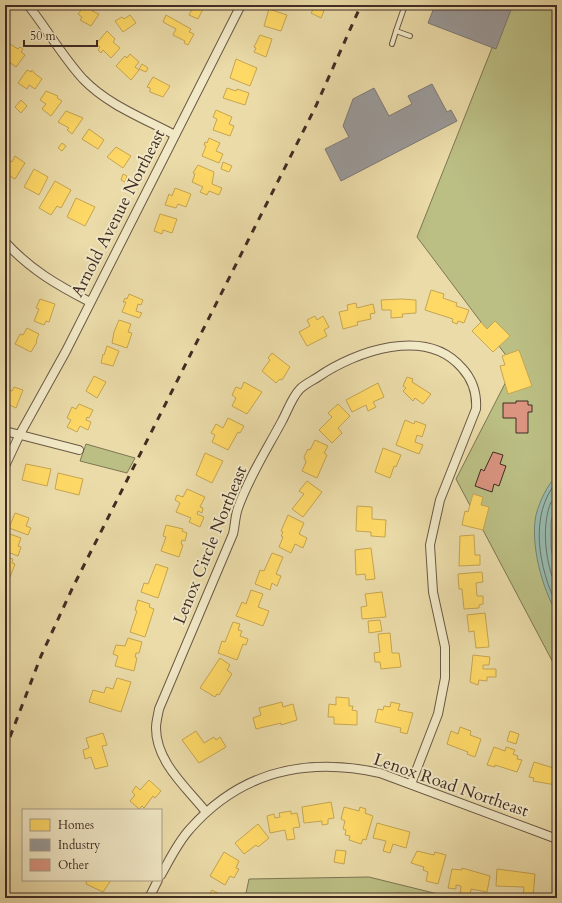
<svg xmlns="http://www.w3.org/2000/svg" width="562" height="903" font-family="Cardo,serif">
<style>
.green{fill:#bbbf84;stroke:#7e7654}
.water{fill:#98baad;stroke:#758176}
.homes{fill:#ffd966;stroke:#c6a552}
.industry{fill:#999;stroke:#7e7876}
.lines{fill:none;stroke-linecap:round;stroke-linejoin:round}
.shore{stroke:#6c7368;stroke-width:1}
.building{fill:#da9480;stroke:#402c24}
.lane-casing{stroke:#6a5845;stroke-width:6}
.street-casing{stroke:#6a5845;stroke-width:10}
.lane{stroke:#f1e8c6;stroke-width:4}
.street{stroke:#f1e8c6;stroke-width:8}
.rail{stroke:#402c24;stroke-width:3;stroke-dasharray:7 7;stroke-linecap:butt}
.labels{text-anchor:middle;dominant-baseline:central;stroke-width:4;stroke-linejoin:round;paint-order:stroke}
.street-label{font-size:17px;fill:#402c24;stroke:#f1e8c6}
</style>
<rect width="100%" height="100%" fill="#eadba8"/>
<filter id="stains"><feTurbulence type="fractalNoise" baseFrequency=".005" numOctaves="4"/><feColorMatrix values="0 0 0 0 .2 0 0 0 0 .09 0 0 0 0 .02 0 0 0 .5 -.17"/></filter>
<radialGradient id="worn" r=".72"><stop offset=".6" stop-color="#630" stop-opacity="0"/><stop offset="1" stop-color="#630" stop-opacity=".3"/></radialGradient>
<g class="green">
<polygon points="509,5 557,5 557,670 456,479 514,366 417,237"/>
<polygon points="86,444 135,458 127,473 80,461"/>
<polygon points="369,877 454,898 245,898 249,879"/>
</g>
<path class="water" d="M 557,475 L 557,500 L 551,522 L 551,547 L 557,583 L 557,613 C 542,589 530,543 536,515 C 540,500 547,486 557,475 Z"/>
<g class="homes">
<polygon points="85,5 94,5 96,6 92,11 99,14 91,26 80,20 82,17 78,14"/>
<polygon points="192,5 205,5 198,19 189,15 192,9 190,8"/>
<polygon points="315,6 324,11 321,18 311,13"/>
<polygon points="269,9 287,15 281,31 264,26"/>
<polygon points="130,15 136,23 123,32 115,21 122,17 124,19"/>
<polygon points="166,15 191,29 189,32 194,34 188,45 184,43 185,41 173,35 176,29 163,22"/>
<polygon points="107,31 115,39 113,42 120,48 111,58 103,50 101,53 98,50 100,47 96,44"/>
<polygon points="260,35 272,39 266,57 254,52 256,48 254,47"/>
<polygon points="10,44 18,49 20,47 23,49 21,52 25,55 16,67 8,61 9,58 5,56 5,52"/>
<polygon points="130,54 139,62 135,67 139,70 131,80 116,66 125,56 127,58"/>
<polygon points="236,59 257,68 250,86 230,78"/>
<polygon points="142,64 148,68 146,72 139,69"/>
<polygon points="27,70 31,72 32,70 34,72 34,73 42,79 35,89 29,85 27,89 18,83"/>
<polygon points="153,77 170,86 163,97 150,92 150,88 147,87"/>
<polygon points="227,88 236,91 237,89 249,93 245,105 223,98"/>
<polygon points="46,91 58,96 57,98 62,101 51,116 42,109 46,104 40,100"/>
<polygon points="21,100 27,106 21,113 15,107"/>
<polygon points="216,110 232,117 229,124 234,126 230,136 213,130 217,119 213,117"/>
<polygon points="66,111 83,118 72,134 67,130 69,128 58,122"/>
<polygon points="89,129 104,140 98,149 82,139"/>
<polygon points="209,138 220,143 216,151 223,154 219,163 202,156 206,146 204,145 205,142 207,143"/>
<polygon points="62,143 66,146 62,151 58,148"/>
<polygon points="116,147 131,156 123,168 107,157"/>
<polygon points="5,153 8,155 6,158 12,162 15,156 25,163 15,179 7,174 5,175"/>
<polygon points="223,162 232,166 229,172 221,169"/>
<polygon points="198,165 214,172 212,184 222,188 219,195 209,191 207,195 200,192 203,187 192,182 195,174 193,173"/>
<polygon points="34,169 48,177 39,195 24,187"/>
<polygon points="123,174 127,176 125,182 121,180"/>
<polygon points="55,181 71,190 61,208 57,206 51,215 39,208"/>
<polygon points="175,188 191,194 186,207 178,204 176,208 165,205 169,194 172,196"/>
<polygon points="76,198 95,207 85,226 67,217"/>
<polygon points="160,214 177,219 172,233 163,230 162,234 154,231"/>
<polygon points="431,290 444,294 443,298 457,303 456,306 469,310 464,323 458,321 457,324 452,322 453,319 425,310"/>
<polygon points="129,294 143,300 141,305 138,304 136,311 142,313 139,318 122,312 126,302 123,302 125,298 127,299"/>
<polygon points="40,299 55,304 49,322 46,321 44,325 34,321 39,309 36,308"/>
<polygon points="401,299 416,300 416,313 402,314 403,317 391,318 391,310 382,310 381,300"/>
<polygon points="356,303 357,308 373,304 375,313 370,314 371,319 357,322 358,325 343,329 339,312 348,310 347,305"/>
<polygon points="315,316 317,320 323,316 329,327 324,330 327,336 307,346 299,332 310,326 307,320"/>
<polygon points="119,320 131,324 128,332 132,333 127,348 112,343 114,332"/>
<polygon points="495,321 510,336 493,352 472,331 481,322 487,329"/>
<polygon points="27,328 39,334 36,341 37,342 31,352 15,344 20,334 23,335"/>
<polygon points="107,346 119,351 113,366 101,363 103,354 104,355"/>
<polygon points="519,350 532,386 508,394 500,366 505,365 502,356"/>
<polygon points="272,353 290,367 282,380 280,379 276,383 262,371 270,360 268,358"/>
<polygon points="94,376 106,382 97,398 86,391"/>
<polygon points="407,377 413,379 412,382 431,394 423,404 415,398 413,401 403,391 406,388 403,386"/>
<polygon points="244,382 262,392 247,414 232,406 236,398 232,395 236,387 241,389"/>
<polygon points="378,383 384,397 373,402 376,407 368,411 366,405 352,412 346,400"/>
<polygon points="14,387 23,390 16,408 5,403 6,388 12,391"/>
<polygon points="79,404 93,410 89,418 87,417 86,420 91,422 88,430 80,426 77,432 67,427 71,420 67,418 72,407 76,409"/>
<polygon points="338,404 350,416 338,428 342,433 332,443 319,430 332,417 328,413"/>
<polygon points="228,418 244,426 240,433 238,432 228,450 212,442 215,435 211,433 216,424 223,428"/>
<polygon points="405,420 414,424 415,421 426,425 422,437 417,435 415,442 423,445 419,454 396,445"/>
<polygon points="315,440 328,446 324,453 327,455 317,478 302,471 306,462 304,457 308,449 310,450"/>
<polygon points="383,448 401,455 396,467 394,466 390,478 375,472"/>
<polygon points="205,453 223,461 212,483 196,475"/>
<polygon points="26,464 51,469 47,486 22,480"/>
<polygon points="58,473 83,479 79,495 55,489"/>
<polygon points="307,481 322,492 303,517 292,509 304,494 299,491"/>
<polygon points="187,489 205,497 200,507 203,508 202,513 198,511 197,514 204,517 200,527 189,522 191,518 176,512 180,503 175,500 177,495 183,497"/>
<polygon points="473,494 483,497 481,505 489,507 483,530 462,525 465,511 468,512"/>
<polygon points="357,506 372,507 372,519 386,520 385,537 371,536 371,532 356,531"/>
<polygon points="15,513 29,518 26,526 31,528 28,535 9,528"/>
<polygon points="288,515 304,523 299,534 307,538 303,548 295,544 291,553 279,547 283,537 281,536 283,532 281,531"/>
<polygon points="166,525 183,529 182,531 187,533 185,541 182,540 181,544 183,545 179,557 161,551 166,537 163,536"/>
<polygon points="7,533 21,538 18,546 21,547 18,556 5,551 5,539"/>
<polygon points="474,535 475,555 480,555 480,565 459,566 460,536"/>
<polygon points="371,548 375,579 366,580 365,574 356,575 355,550"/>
<polygon points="272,553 283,557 276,574 281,576 277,586 272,583 270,590 255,584 260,570 264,571"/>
<polygon points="5,557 13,559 12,563 15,564 10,577 5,575"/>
<polygon points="156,564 168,568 158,598 141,592 144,583 148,584"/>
<polygon points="482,572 483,582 476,583 477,596 483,596 483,604 479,605 479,608 464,609 462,589 459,589 458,574"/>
<polygon points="251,590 263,594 258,607 269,611 263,626 236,616 242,602 246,604"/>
<polygon points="382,592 386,617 362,619 361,607 367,606 365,594"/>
<polygon points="138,600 150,604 149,607 154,609 145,637 130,632 137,611 135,610"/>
<polygon points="485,613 489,647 476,648 474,631 469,632 467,615"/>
<polygon points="380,620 382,631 369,633 368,621"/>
<polygon points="233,622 240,624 238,630 242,631 240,636 248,639 246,645 243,644 237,660 218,653 222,641 225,642"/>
<polygon points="390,633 392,653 399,653 401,667 381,669 380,662 375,662 374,653 380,652 378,634"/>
<polygon points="128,638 142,642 139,653 136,653 135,657 137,658 134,671 115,666 118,656 113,654 116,645 125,646"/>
<polygon points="473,655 490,657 489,665 483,665 483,669 496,669 496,677 487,677 487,681 479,680 478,685 470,682"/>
<polygon points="220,658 230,665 227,670 232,674 219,695 217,694 215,697 200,688"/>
<polygon points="117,678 131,682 121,712 89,702 93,690 104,693 106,687 113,689"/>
<polygon points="336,697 349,698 349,706 353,706 352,710 357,711 357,725 334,724 334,717 328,717 329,704 336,705"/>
<polygon points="282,702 283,707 293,704 297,720 281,725 281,723 256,729 253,718 261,715 259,708"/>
<polygon points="391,702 400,704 398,710 413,713 407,734 400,732 401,728 375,722 378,709 383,710 384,706 390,707"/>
<polygon points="460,727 471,731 470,735 481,739 475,757 467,754 468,752 447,744 451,731 458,734"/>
<polygon points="196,731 204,743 214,737 216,740 220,737 226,747 199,763 182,740"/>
<polygon points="510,731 519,734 516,744 507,741"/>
<polygon points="103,733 107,745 102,746 108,766 95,769 91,757 85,759 83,750 89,748 86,738"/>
<polygon points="494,747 505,751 506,747 515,750 513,754 518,756 517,759 522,760 517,772 495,765 495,767 487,765"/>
<polygon points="534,762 557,769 556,785 533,781 534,778 529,777"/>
<polygon points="149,780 161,791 155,798 153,796 144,808 142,806 139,809 130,801 135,795 132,792 136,786 140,790"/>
<polygon points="331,802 334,818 328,819 328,824 322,825 322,821 304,823 302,807"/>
<polygon points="344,807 359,811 360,807 366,809 365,813 373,816 366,840 363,839 361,844 349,840 350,836 345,835 346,830 343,829 345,821 341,819"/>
<polygon points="291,811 291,814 297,813 300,827 293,828 295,839 287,840 285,830 270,833 267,816 274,814 275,818 280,817 279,813"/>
<polygon points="377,823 410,832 406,848 393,844 390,853 383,851 386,841 373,838"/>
<polygon points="258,824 269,838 258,847 256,845 244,854 235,843"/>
<polygon points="336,850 346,851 344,864 334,862"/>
<polygon points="417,851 434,855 435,852 446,855 438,884 426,881 428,872 423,870 424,867 411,863"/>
<polygon points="224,852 239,861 236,868 239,869 234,878 230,876 225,885 210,876"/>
<polygon points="462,868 490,876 487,892 471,889 470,897 460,895 461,886 456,885 456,889 448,888 452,869 462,870"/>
<polygon points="497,869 535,874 533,898 523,898 524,887 496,886"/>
<polygon points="87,880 111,880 103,892 86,884"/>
<polygon points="212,890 225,897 225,898 207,898"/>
<polygon points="397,892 410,895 409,898 396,898"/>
</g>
<g class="industry">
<polygon points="435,5 509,5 512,7 496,49 428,23"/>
<polygon points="432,84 447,112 451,110 457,121 341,181 325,149 349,137 343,126 353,99 374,88 389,116 412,104 408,96"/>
</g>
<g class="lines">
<g class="shore">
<path d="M 557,481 C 528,516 539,568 557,606"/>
<path d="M 557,500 L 551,502 C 542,524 545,555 552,576 L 557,579"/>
</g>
</g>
<g class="building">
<polygon points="516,401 528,401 528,405 532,405 532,412 528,412 528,433 516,433 516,418 503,418 503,403 516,403"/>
<polygon points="493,452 503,455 500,464 506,466 499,486 494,484 492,492 475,486 481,469 484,471"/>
</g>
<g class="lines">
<defs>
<g id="lane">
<polyline points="405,5 396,31 410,36"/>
<polyline points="392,44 396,31"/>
</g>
<g id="street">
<path d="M 28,5 C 47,29 62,56 83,79 C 108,105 143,118 175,135"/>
<path d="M 5,242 C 31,270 57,285 90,302"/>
<polyline points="5,431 79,450"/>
<polyline points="5,466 20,434 66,351 241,5"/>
<path d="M 206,812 C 187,788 156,762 156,728 C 156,722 158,715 159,709 L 233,534 C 235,526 235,516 238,508 C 249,477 267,449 282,421 C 287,412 292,397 300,389 C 305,384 312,381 318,377 C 356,351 426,326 462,368 C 473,380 477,394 476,409 L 440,500 L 430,545 L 433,592 L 445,647 L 445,678 L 438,714 L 411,784"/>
<path d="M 161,875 C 170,859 178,842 190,829 C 241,771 307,757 380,773 L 557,839"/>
<polyline points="149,898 158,880"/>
</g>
</defs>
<use href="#lane" class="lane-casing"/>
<use href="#street" class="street-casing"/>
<use href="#lane" class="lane"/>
<use href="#street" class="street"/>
<polyline class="rail" points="5,750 41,656 72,589 315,108 361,5"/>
</g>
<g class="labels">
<g class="street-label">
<text transform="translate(118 213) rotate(-63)">Arnold Avenue Northeast</text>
<text transform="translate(210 545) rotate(-68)">Lenox Circle Northeast</text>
<text transform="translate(451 785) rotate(19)">Lenox Road Northeast</text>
</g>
</g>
<rect width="562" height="903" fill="none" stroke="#eadba8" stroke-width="20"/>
<rect x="6" y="6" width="550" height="891" fill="none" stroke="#402c24" stroke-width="2"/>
<rect x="10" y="10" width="542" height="883" fill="none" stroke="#402c24"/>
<rect x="22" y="809" width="140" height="72" fill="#f1e8c6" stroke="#aa9d85"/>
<rect x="30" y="819" width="20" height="12" fill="#ffd966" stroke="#aa9d85"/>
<text x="58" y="829" font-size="12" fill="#402c24">Homes</text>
<rect x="30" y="839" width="20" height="12" fill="#999999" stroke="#aa9d85"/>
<text x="58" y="849" font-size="12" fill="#402c24">Industry</text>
<rect x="30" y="859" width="20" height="12" fill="#da9480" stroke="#aa9d85"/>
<text x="58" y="869" font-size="12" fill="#402c24">Other</text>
<path d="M24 40v6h73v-6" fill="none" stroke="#402c24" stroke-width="2"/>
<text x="30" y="40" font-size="12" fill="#402c24" stroke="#f1e8c6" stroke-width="3" paint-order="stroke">50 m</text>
<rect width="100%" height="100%" filter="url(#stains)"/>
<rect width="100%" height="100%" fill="url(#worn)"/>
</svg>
